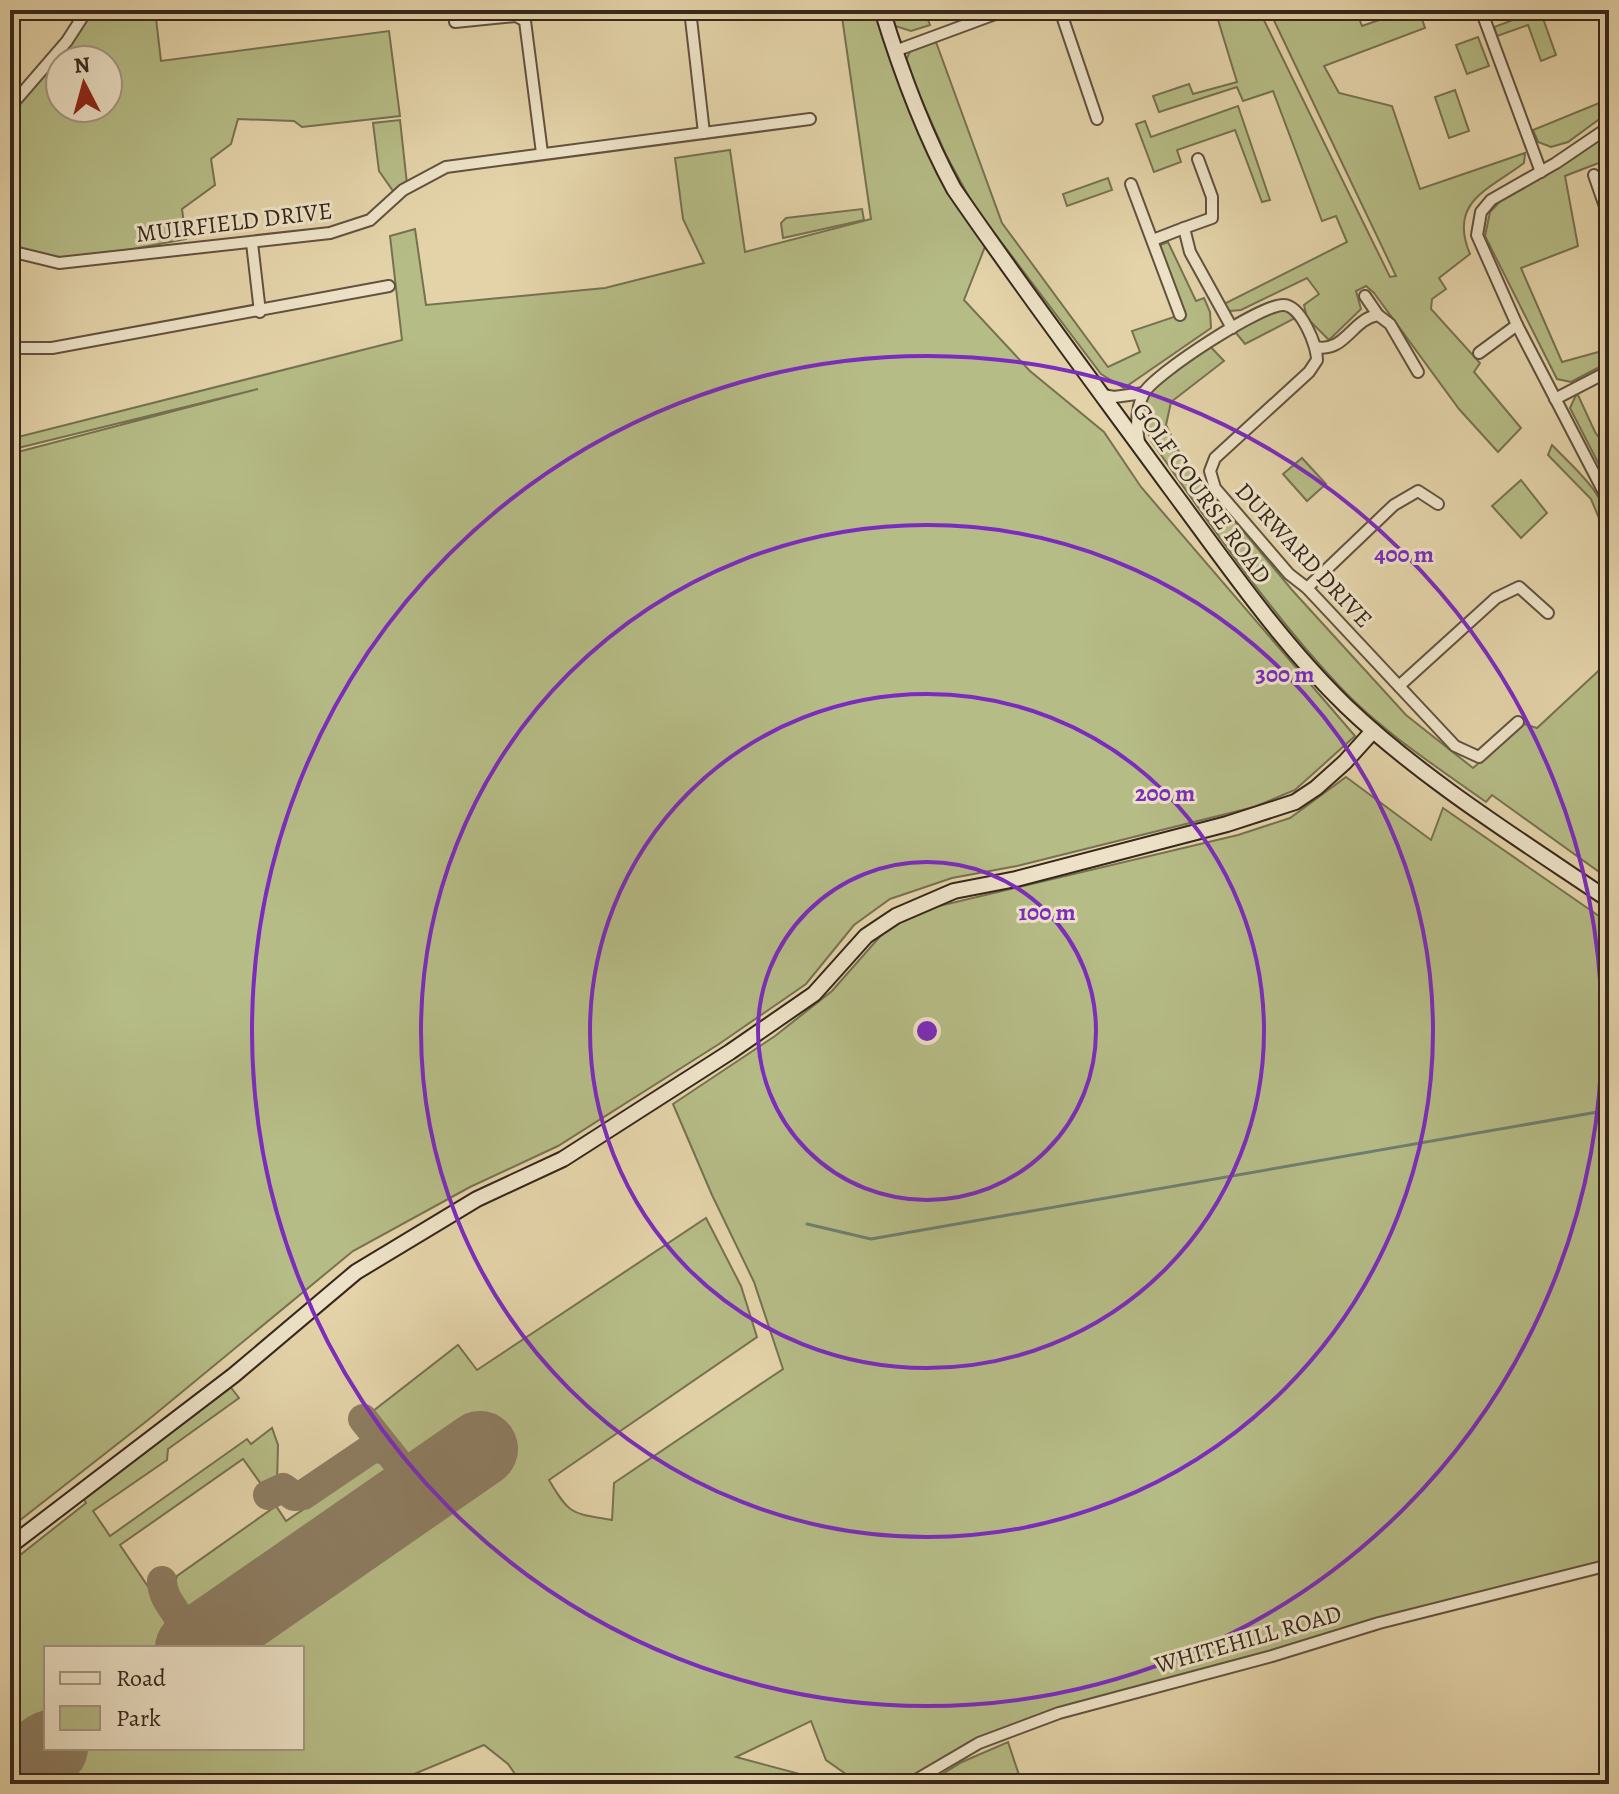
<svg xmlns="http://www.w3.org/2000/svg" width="1619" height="1794" font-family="Alegreya,serif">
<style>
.green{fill:#b6bc86;stroke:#767251;stroke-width:2;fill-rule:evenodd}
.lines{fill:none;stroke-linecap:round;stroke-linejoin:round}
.stream{stroke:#6f7e70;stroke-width:3}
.taxiway{stroke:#8d7d62;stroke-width:30}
.runway{stroke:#8d7d62;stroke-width:76}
.street-casing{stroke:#62523f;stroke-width:14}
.secondary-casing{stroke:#36271c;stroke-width:18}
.street{stroke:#ede2c7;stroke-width:10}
.secondary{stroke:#ede2c7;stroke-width:14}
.ring{fill:none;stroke:#7b2cbf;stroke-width:4}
.labels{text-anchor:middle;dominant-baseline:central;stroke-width:6;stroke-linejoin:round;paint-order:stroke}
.street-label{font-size:24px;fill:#36271c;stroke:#ede2c7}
.centre{fill:#7b2cbf;stroke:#ede2c7;stroke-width:4}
.ring-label{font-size:24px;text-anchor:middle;font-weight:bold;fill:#7b2cbf;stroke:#ede2c7;stroke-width:6;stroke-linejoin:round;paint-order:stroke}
</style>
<rect width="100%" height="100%" fill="#e4d3a9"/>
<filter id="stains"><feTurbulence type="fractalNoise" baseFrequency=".0025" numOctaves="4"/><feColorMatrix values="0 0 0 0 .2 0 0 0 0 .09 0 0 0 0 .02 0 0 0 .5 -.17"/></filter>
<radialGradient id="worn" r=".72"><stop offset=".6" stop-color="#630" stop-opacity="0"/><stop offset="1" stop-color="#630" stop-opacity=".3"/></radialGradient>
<g class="green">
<path d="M 87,10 L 155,10 L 161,61 L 389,31 L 400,116 L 302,127 L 294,121 L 238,119 L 231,144 L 211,159 L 215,185 L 182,209 L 186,239 L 59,263 L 10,251 L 10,107 ZM 60,60 L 108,60 L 108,108 L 60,108 Z"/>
<polygon points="841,10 882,10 916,111 988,239 964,300 1030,371 1104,432 1141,487 1355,736 1295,790 1254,807 1017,866 952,878 890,899 854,925 806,984 719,1044 558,1146 470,1187 353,1251 148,1420 10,1528 10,454 258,389 10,450 10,439 402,340 390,236 415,229 426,305 605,288 704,263 683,219 675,158 730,150 745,252 871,219"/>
<polygon points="889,10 924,10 930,25 911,31 895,26"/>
<path d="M 1215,10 L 1259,10 L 1390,277 L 1396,276 L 1269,10 L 1356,10 L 1362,26 L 1408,10 L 1419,10 L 1425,28 L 1324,66 L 1339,93 L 1392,106 L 1420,189 L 1525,153 L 1524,163 C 1488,190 1448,202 1470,254 L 1439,278 L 1446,289 L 1432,299 L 1431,309 L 1480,363 L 1474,372 L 1521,428 L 1498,452 L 1459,409 L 1374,293 L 1366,286 L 1356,291 L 1361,309 L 1329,340 L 1307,318 L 1304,305 L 1319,294 L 1307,278 L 1241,310 L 1230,311 L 1220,306 L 1347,242 L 1336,216 L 1322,221 L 1273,91 L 1243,101 L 1237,87 L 1159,112 L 1153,96 L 1189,84 L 1193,94 L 1237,82 Z"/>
<polygon points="1540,10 1556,55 1541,61 1528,25 1497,36 1494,27"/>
<polygon points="1478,37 1489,66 1467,74 1456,45"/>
<polygon points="936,42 1002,223 1108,367 1140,352 1132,331 1180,315 1155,247 1168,242 1196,301 1204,298 1210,312 1211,328 1124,388 1101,374 974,206 946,155 905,63 910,51"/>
<polygon points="1455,90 1469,131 1449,138 1435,97"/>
<polygon points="1609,99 1609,112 1568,142 1551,147 1538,142 1533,130"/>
<polygon points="1238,106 1270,200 1262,202 1235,130 1177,150 1181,162 1154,172 1136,124 1145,121 1151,137"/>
<polygon points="400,120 407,184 398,191 393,191 379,171 373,123"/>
<polygon points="1609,134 1609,159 1565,176 1578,246 1521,268 1562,362 1609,349 1609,362 1571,382 1557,379 1485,236 1490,212 1506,195"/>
<polygon points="1108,178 1112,190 1067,206 1063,194"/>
<polygon points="862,209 864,220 783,238 781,223 786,218"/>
<polygon points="1278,305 1299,316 1245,344 1232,328"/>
<path d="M 1207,343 L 1224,361 L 1171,402 L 1166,425 L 1181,456 L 1292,590 L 1406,715 L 1473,768 L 1524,724 L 1537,728 L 1609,661 L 1609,879 L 1492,795 L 1486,802 C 1437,767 1384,733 1342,689 C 1270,613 1212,527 1152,442 C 1146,428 1138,407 1148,393 C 1157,380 1193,355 1207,343 Z"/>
<polygon points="1577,393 1595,432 1609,451 1609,484 1570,408"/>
<path d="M 1552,445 C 1575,469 1609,496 1609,531 L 1601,523 L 1591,499 L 1548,455 Z"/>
<polygon points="1302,458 1326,484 1307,501 1283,474"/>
<polygon points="1521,480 1547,513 1521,538 1492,506"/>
<path d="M 1346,777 L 1431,840 L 1443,808 L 1609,923 L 1609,1565 L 1188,1677 L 979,1743 L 909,1784 L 860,1784 L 826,1760 L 811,1721 L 736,1757 L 815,1778 L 797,1784 L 522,1784 L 508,1764 L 484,1745 L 390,1784 L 31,1784 L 83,1748 L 302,1748 L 302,1648 L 226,1648 L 446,1495 L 456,1499 L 497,1472 L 474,1439 C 455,1452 431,1478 407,1466 L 368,1415 L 458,1345 L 477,1370 L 706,1218 L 741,1286 L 757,1337 L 549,1480 C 570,1516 572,1513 612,1520 L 614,1483 L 783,1369 L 754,1282 L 712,1195 L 673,1104 L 775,1036 L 832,991 L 883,933 L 918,911 L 1238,835 L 1290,818 Z"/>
<polygon points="229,1385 239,1398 168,1449 167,1460 93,1511 110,1536 247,1439 251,1444 272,1428 278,1445 277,1483 266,1491 243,1459 120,1545 176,1628 173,1648 46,1648 46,1738 10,1763 10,1563 86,1503 84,1499"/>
<path d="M 379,1458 C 397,1464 398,1482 389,1497 L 219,1617 L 210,1622 L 190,1618 C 181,1603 171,1594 177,1576 L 276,1506 L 286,1521 Z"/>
<polygon points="1008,1742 1022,1784 926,1784 962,1762"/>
</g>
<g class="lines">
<polyline class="stream" points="807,1224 871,1239 1609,1110"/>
<g class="taxiway">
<polyline points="363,1419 401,1467 406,1480 403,1497 389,1511"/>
<path d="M 401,1467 C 414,1480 427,1481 442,1474"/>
<polyline points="268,1495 283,1488 294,1496 303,1495 371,1449 381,1448 389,1452"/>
<path d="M 162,1581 C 163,1610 192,1614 180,1648"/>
<polyline points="182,1620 200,1628 225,1626"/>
</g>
<g class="runway">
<polyline points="193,1648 480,1449"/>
<polyline points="10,1776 50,1748"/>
</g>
<defs>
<g id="street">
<polyline points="690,10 704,133"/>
<polyline points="1060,10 1097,119"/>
<polyline points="1481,10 1541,172"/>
<polyline points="455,22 516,16 525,21 542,153"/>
<polyline points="895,51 1006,10"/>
<polyline points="10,107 67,41 87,10"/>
<polyline points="1609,127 1556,163 1491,200 1481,212 1477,235 1517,325 1609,502"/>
<polyline points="1198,159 1212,197 1212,218 1184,228 1190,252 1232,328"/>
<polyline points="1594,175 1609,218"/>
<polyline points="1131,184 1180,315"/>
<polyline points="1153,240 1184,228"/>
<polyline points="252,243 260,312"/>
<polyline points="10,251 59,263 330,233 370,220 403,190 446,167 810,119"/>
<polyline points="1365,296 1378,315"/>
<path d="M 1316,347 C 1345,353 1352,319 1378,315 L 1390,324 L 1418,372"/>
<polyline points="10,348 52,348 389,286"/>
<polyline points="1479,353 1517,325"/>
<polyline points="1103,395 1114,397 1144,393"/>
<polyline points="1555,399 1609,371"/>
<path d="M 1139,442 C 1136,426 1136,408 1144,393 C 1154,374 1263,303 1284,305 C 1301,306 1317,345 1317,360 L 1309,372 L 1215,458 L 1210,471 L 1215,488 L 1289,574 L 1307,588 L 1455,746 L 1479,757 L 1518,722"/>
<polyline points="1607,549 1609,551"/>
<polyline points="1307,588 1394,505 1418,491 1438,504"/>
<polyline points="1399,686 1496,598 1519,587 1548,613"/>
<polyline points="909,1784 979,1743 1059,1713 1272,1656 1379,1623 1609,1565"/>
</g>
<g id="secondary">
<path d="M 882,10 C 901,72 923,132 954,189 C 1024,291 1098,389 1171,489 C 1226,563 1279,641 1346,706 C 1422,779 1522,841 1609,900"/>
<polyline points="10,1546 234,1375 356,1272 477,1199 563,1159 730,1052 814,994 866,936 896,916 954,891 1016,879 1227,824 1295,802 1316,788 1345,762 1373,731"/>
</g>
</defs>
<use href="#street" class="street-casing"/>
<use href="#secondary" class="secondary-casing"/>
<use href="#street" class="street"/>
<use href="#secondary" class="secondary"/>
</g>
<g class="ring">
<circle cx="927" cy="1031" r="169"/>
<circle cx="927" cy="1031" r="337"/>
<circle cx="927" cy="1031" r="506"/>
<circle cx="927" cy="1031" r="675"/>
</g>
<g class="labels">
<g class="street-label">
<text transform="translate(234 222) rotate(-7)">MUIRFIELD DRIVE</text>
<text transform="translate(1202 493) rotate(54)">GOLF COURSE ROAD</text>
<text transform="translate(1304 555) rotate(47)">DURWARD DRIVE</text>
<text transform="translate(1248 1639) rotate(-16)">WHITEHILL ROAD</text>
</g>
</g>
<circle cx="927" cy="1031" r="12" class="centre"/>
<g class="ring-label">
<text x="1404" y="562">400 m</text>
<text x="1285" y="682">300 m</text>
<text x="1165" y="801">200 m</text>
<text x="1047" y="920">100 m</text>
</g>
<rect width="1619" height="1794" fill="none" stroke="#e4d3a9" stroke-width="40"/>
<rect x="12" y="12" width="1595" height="1770" fill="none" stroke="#36271c" stroke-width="4"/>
<rect x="20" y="20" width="1579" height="1754" fill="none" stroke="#36271c" stroke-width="2"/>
<rect x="44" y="1646" width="260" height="104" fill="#ede2c7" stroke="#a49783" stroke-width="2"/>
<rect x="60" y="1672" width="40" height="12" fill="#ede2c7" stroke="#a49783" stroke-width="2"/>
<text x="116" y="1686" font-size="24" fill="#36271c">Road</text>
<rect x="60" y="1706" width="40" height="24" fill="#b6bc86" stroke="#a49783" stroke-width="2"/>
<text x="116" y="1726" font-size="24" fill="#36271c">Park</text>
<g transform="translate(84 84) rotate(354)"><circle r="38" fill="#ede2c7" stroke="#a49783" stroke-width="2"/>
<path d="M0-6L14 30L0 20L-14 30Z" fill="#8f2418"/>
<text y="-12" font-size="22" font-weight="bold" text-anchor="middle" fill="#36271c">N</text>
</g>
<rect width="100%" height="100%" filter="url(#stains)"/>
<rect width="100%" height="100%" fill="url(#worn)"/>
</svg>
